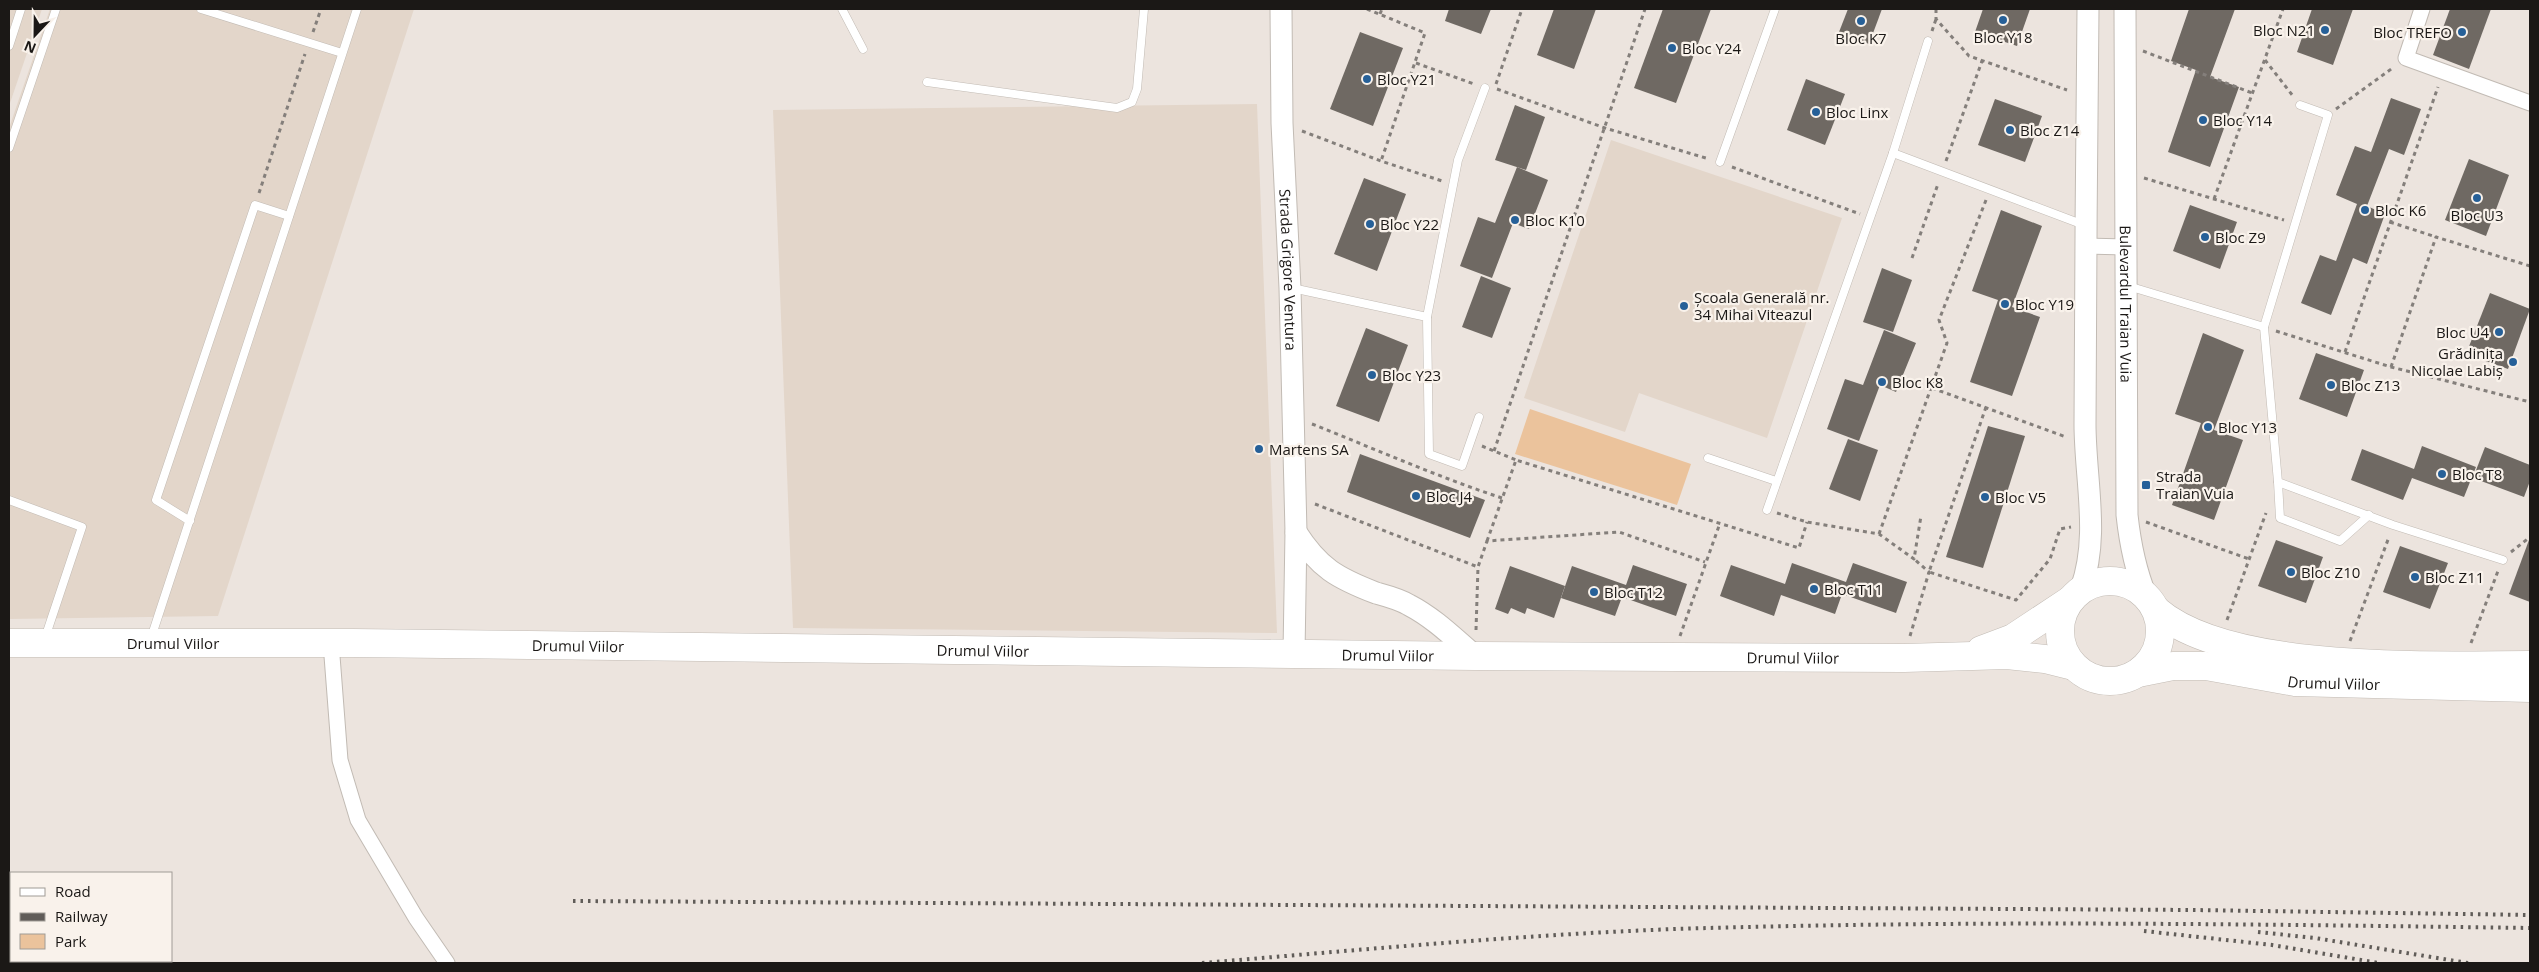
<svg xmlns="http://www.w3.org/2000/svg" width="2539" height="972" font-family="'Open Sans',sans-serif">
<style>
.built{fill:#e3d6ca}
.green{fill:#ebc39c}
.building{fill:#6f6963}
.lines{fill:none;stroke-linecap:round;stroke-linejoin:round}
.lane-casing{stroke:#c2bbb4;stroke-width:9}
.street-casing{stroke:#c2bbb4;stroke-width:17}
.secondary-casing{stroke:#c2bbb4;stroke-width:23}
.highway-casing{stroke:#c2bbb4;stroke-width:29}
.path{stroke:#847f7b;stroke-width:3;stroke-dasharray:4 4;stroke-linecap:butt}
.lane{stroke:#fff;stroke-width:8}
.street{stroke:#fff;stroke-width:15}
.secondary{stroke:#fff;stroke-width:21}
.highway{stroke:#fff;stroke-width:28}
.rail{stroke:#605c58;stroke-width:4;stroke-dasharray:2.5 5;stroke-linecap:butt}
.poi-dot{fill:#266098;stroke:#f9f2eb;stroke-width:2}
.labels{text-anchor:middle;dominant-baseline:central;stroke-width:4.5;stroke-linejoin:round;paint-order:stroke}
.poi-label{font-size:15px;fill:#1b1816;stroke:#f9f2eb;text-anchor:start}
.street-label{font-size:15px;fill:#1b1816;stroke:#f9f2eb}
</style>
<rect width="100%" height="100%" fill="#ece4de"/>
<g class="built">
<polygon points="9,9 42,9 9,106"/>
<polygon points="50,9 414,9 218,616 9,619 9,128"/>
<polygon points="1257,104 1277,633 793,628 773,110"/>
<polygon points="1611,140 1842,218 1767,438 1639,393 1625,432 1524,398"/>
</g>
<polygon class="green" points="1530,409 1691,464 1677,505 1515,454"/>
<g class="building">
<polygon points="1449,9 1491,9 1481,34 1445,21"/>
<polygon points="1554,9 1596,9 1574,69 1537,55"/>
<polygon points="1663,9 1711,9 1676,103 1634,88"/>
<polygon points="1848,9 1882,9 1869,44 1839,32"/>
<polygon points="1983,9 2030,9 2017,46 1975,32"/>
<polygon points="2189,9 2235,9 2210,77 2239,87 2210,167 2168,152 2196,70 2171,61"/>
<polygon points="2312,9 2353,9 2333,65 2297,52"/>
<polygon points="2450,9 2491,9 2469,69 2433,55"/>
<polygon points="1360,32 1403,48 1373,126 1330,109"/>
<polygon points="1806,79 1845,94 1825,145 1787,130"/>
<polygon points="2391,98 2421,109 2404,155 2389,149 2367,206 2385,214 2367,264 2353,258 2331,315 2301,303 2320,255 2336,261 2357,204 2336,195 2355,146 2371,152"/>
<polygon points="1995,99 2042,116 2025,162 1978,145"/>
<polygon points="1515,105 1545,117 1526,170 1495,160"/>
<polygon points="2469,159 2509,175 2486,236 2445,220"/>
<polygon points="1517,167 1548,180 1529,229 1513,223 1492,278 1460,266 1478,217 1495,223"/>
<polygon points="1364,178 1406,194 1377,271 1334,254"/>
<polygon points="2190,205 2237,222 2220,269 2173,251"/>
<polygon points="2001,210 2042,226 2012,307 2040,317 2012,396 1970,382 1998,300 1972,291"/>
<polygon points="1882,268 1912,280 1893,332 1863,322"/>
<polygon points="1481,276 1511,288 1492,338 1462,327"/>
<polygon points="2490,293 2530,309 2508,369 2466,354"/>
<polygon points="1366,328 1408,345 1379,422 1336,406"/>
<polygon points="1884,330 1916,343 1896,392 1880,385 1859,441 1827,429 1845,379 1863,385"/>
<polygon points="2203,333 2244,350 2214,430 2243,440 2214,520 2172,505 2201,423 2175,414"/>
<polygon points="2316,353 2364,370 2347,417 2299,399"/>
<polygon points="1988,426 2025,436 1983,568 1946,557"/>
<polygon points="1848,439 1878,450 1860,501 1829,489"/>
<polygon points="2422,446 2476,467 2464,497 2412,478 2403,500 2351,480 2362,449 2414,469"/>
<polygon points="2485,447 2530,465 2530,481 2524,497 2473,478"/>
<polygon points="1360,454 1485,500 1470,538 1347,492"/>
<polygon points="2276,540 2323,557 2306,603 2258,586"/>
<polygon points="2529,540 2530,540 2530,602 2509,594"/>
<polygon points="2400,546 2448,563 2430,609 2383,592"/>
<polygon points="1792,563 1846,582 1853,563 1907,582 1896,613 1842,594 1835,614 1781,595 1774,616 1720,596 1731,565 1785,584"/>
<polygon points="1633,565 1687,584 1676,616 1622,597 1615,616 1561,598 1572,566 1626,585"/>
<polygon points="1510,566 1565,586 1554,618 1527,608 1525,614 1511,608 1508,614 1495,609"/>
</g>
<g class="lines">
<defs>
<g id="lane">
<polyline points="201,9 342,53"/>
<polyline points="842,9 863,49"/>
<polyline points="9,46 21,9"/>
<polyline points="927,82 1117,108 1132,102 1137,89 1144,9"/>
<polyline points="9,148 56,9"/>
<polyline points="1893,153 2084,225"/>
<polyline points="1720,162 1775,9"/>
<polyline points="2128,286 2264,327 2328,115 2300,105"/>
<polyline points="1292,288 1427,317 1429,454 1462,466 1479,417"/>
<polyline points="1427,317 1458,160 1485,88"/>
<polyline points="2264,327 2278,482 2393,525 2503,560"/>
<polyline points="1708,458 1776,481"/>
<polyline points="2278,482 2280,518 2340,541 2369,515"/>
<polyline points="9,500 82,527 45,638"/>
<polyline points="1767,510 1893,153 1928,41"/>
<polyline points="190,521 156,500 255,205 289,216"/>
<polyline points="151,638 357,9"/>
<polyline points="9,959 11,963"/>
</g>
<g id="street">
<polyline points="2422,9 2406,58 2530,103"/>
<polyline points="2085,246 2126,247"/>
<polyline points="331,643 340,760 358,820 416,918 447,963"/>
</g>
<g id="secondary">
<path id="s1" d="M 1281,9 L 1282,123 L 1290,288 L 1296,532 L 1294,653"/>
<path id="s2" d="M 2125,9 L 2127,515 C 2130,543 2135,569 2146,596"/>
<path d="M 1296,532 C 1319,568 1337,578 1376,593 C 1387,596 1399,599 1409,605 C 1434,618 1453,637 1475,656"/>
<path d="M 2081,589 C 2100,536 2085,479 2085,424 C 2085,286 2087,147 2088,9"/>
</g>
<g id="highway">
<circle cx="2110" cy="631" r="50"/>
<path d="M 2156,610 C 2230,674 2434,665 2530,665"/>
<path id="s3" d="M 9,643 L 353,643 L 1475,656 L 1904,658 L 2007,655 L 2045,659 L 2073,666"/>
<polyline points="1981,650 2013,638 2069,601"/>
<path id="s4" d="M 2138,673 L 2173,666 L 2206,666 L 2295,682 L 2530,688"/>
</g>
</defs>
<use href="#lane" class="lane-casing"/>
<use href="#street" class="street-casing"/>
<use href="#secondary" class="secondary-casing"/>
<use href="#highway" class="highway-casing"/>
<g class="path">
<polyline points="1367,9 1425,33 1381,161"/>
<polyline points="1936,9 1936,19 1969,56 2067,90"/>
<polyline points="1380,14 1382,9"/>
<polyline points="1932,31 1936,19"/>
<polyline points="313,32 321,9"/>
<polyline points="2143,51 2252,93"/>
<polyline points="2265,60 2293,96"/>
<polyline points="1416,63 1474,84"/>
<polyline points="1496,84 1522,9"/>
<polyline points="1497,89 1605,128 1709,159"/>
<polyline points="2336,109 2394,67"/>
<polyline points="1302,131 1381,161 1442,181"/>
<polyline points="1946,161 1982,61"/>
<polyline points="1732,167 1860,214"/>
<polyline points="2144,178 2284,220"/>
<polyline points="259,193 305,54"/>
<polyline points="2214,199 2283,9"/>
<polyline points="2390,222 2436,237"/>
<polyline points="1912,258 1938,184"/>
<polyline points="2276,331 2391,367 2530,402"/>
<polyline points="2345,352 2438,87"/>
<polyline points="2391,367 2436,237 2530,266"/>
<polyline points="1932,388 2066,437"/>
<polyline points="1986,407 1929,572 2016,600 2050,559 2060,529 2071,527"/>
<path d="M 1312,424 C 1375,449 1438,477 1502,498"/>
<polyline points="1482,446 1516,460"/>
<polyline points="1494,451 1645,9"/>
<polyline points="1315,504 1478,567"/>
<polyline points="1777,513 1807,522 1879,534 1914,559 1921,516"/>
<polyline points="2146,522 2249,559"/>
<polyline points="1879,534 1947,343 1939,320 1986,200"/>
<polyline points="1487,541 1516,460 1799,548 1807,522"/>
<polyline points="2511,552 2530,537"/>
<polyline points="2227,620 2266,513"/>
<polyline points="1476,630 1478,567 1487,541 1619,532 1705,562"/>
<polyline points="1680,636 1720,523"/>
<polyline points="1910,636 1929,572 1914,559"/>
<polyline points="2350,641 2389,537"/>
<polyline points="2471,643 2498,571"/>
</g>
<use href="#lane" class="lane"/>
<use href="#street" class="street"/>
<use href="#secondary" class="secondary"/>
<use href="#highway" class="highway"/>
<g class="rail">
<polyline points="573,901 2194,910 2530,915"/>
<polyline points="2144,931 2272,945 2379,963"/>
<polyline points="2258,932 2315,938 2468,963"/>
<path d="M 1202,963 C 1360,950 1517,935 1675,929 C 1960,920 2245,924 2530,928"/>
</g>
</g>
<g class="poi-dot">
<circle cx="2003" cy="20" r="5"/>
<circle cx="1861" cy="21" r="5"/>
<circle cx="2325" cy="30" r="5"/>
<circle cx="2462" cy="32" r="5"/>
<circle cx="1672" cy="48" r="5"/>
<circle cx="1367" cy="79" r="5"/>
<circle cx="1816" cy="112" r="5"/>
<circle cx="2203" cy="120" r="5"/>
<circle cx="2010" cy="130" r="5"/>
<circle cx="2477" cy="198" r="5"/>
<circle cx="2365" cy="210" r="5"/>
<circle cx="1515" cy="220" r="5"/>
<circle cx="1370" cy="224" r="5"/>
<circle cx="2205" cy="237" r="5"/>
<circle cx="2005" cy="304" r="5"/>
<circle cx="1684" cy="306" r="5"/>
<circle cx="2499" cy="332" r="5"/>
<circle cx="2513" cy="362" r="5"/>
<circle cx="1372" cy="375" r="5"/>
<circle cx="1882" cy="382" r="5"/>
<circle cx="2331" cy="385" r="5"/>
<circle cx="2208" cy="427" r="5"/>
<circle cx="1259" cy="449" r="5"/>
<circle cx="2442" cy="474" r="5"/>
<rect x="2141" y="480" width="10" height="10" rx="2.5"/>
<circle cx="1416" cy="496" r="5"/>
<circle cx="1985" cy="497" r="5"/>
<circle cx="2291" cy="572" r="5"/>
<circle cx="2415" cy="577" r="5"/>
<circle cx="1814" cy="589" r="5"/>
<circle cx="1594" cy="592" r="5"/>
</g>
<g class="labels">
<g class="poi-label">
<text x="2315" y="30" text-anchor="end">Bloc N21</text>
<text x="2452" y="32" text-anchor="end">Bloc TREFO</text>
<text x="2003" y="37" text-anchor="middle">Bloc Y18</text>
<text x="1861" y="38" text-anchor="middle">Bloc K7</text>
<text x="1682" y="48">Bloc Y24</text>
<text x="1377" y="79">Bloc Y21</text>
<text x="1826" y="112">Bloc Linx</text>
<text x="2213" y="120">Bloc Y14</text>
<text x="2020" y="130">Bloc Z14</text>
<text x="2375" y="210">Bloc K6</text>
<text x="2477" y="215" text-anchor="middle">Bloc U3</text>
<text x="1525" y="220">Bloc K10</text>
<text x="1380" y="224">Bloc Y22</text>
<text x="2215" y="237">Bloc Z9</text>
<text x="1694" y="297">Școala Generală nr.<tspan x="1694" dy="17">34 Mihai Viteazul</tspan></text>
<text x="2015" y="304">Bloc Y19</text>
<text x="2489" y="332" text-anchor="end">Bloc U4</text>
<text x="2503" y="353" text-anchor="end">Grădinița<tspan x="2503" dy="17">Nicolae Labiș</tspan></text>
<text x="1382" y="375">Bloc Y23</text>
<text x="1892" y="382">Bloc K8</text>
<text x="2341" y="385">Bloc Z13</text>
<text x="2218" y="427">Bloc Y13</text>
<text x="1269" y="449">Martens SA</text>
<text x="2452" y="474">Bloc T8</text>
<text x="2156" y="476">Strada<tspan x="2156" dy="17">Traian Vuia</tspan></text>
<text x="1426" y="496">Bloc J4</text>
<text x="1995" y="497">Bloc V5</text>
<text x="2301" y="572">Bloc Z10</text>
<text x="2425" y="577">Bloc Z11</text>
<text x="1824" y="589">Bloc T11</text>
<text x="1604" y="592">Bloc T12</text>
</g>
<g class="street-label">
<text stroke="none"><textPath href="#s1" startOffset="261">Strada Grigore Ventura</textPath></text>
<text stroke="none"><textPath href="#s2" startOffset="295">Bulevardul Traian Vuia</textPath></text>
<text stroke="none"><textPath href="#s3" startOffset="164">Drumul Viilor</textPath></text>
<text stroke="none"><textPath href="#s3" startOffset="569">Drumul Viilor</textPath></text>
<text stroke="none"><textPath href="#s3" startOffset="974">Drumul Viilor</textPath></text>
<text stroke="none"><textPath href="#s3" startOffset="1379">Drumul Viilor</textPath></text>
<text stroke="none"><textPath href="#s3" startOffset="1784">Drumul Viilor</textPath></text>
<text stroke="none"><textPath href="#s4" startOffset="198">Drumul Viilor</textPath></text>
</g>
</g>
<rect width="2539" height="972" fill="none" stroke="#1b1816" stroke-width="20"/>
<rect x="10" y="872" width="162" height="90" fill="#f9f2eb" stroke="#a09b96"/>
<rect x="20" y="888" width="25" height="8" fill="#ffffff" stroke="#a09b96"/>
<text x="55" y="897" font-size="15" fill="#1b1816">Road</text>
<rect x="20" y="913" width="25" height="8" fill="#605c58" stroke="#a09b96"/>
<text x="55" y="922" font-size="15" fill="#1b1816">Railway</text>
<rect x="20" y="934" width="25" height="15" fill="#ebc39c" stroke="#a09b96"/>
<text x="55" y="947" font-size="15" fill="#1b1816">Park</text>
<g transform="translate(35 35) rotate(202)" stroke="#f9f2eb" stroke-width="4" paint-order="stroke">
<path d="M0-4L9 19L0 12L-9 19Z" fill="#1b1816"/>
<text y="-8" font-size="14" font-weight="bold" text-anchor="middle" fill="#1b1816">N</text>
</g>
</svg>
